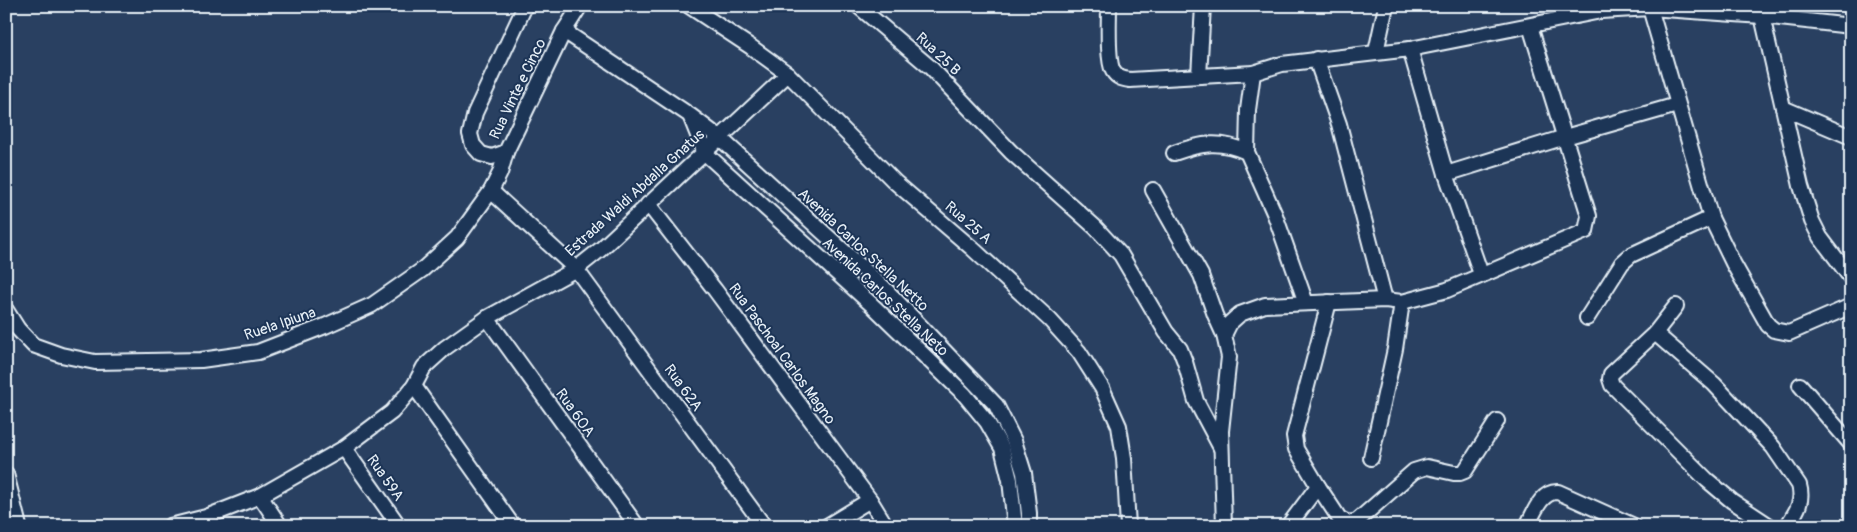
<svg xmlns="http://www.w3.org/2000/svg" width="1857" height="532" font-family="Pangolin,sans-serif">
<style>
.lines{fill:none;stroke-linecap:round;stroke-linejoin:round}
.minor-casing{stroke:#e8f1f8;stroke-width:18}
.minor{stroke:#1d3557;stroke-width:14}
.labels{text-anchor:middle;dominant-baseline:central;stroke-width:4;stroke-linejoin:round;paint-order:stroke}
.street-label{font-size:15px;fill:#e8f1f8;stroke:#1d3557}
</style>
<rect width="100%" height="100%" fill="#294061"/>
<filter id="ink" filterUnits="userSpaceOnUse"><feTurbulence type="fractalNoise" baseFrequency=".02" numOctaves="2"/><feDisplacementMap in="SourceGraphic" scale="10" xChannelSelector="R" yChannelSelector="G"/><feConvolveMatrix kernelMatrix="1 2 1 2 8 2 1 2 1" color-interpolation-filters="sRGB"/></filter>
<g filter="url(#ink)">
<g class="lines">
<defs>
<g id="minor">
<polyline points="525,6 475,113 470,134 473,145 481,154 492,157 506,152 564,31 580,6"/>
<polyline points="689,6 751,47 788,74 895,182 973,249 1050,320 1079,352 1102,388 1119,426 1124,458 1128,526"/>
<polyline points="858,6 931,68 1011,152 1095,227 1121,255 1166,332 1180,349 1185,362 1196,401 1221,448"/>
<path d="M 1109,6 C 1109,21 1107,60 1113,71 C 1117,78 1123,79 1130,80 L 1253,73 L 1282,64 L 1410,49 L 1601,11 L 1650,8 L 1762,16 L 1851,26"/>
<polyline points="1650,8 1711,218 1733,263 1768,325 1774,330 1789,333 1851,306"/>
<polyline points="1762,16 1801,186 1812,221 1820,237 1851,278"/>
<polyline points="564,31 691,116 720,138 884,288 996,405 1014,441 1024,473 1029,513 1029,526"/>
<polyline points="1410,49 1446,174 1481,274"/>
<polyline points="1376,52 1386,6"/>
<polyline points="1316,59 1339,124 1385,300"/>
<polyline points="1253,73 1248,110 1247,152 1275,215 1306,303"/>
<polyline points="1199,76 1203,6"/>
<polyline points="1783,108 1851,137"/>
<polyline points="691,118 705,153 871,304 964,394 987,422 1002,448 1010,480 1015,526"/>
<path d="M 1174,153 C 1202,143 1220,140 1247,152"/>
<polyline points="1446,174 1565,137 1677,105"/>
<polyline points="1153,190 1201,275 1215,315 1224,335 1229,357 1221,431 1224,526"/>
<polyline points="491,191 576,269 764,526"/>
<polyline points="648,204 715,290 870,500 886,526"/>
<polyline points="1329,302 1294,436 1296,449 1318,486 1339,518 1348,523"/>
<polyline points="1676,306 1655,333 1611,374 1610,379 1612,385 1707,480 1732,501 1770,526"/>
<polyline points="6,310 18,329 33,345 61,355 95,362 201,360 258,352 325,326 372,305 422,270 457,238 491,191 500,173 506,152"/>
<polyline points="487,318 637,526"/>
<polyline points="1587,318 1622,263 1631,255 1711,218"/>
<path d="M 1655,333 L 1714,384 L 1773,447 L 1799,485 C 1804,502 1796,512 1787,526"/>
<polyline points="1224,335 1230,323 1240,314 1265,305 1385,300 1402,302 1447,290 1586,231 1589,216 1530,26"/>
<polyline points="1800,385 1851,444"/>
<polyline points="414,386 513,526"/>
<polyline points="344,448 399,526"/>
<polyline points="1371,458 1395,349 1402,302"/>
<polyline points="6,474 19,526"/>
<polyline points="260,496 280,526"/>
<polyline points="170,526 206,517 260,496 344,448 392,412 414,386 424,367 445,348 487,318 576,269 601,249 788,74"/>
<polyline points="827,526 870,500"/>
<polyline points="1288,526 1318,486"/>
<polyline points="1345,526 1348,523 1357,521 1414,471 1427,467 1454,473 1460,473 1465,471 1497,421"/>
<path d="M 1527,526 C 1534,513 1541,491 1558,492 L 1634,526"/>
</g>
</defs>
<use href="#minor" class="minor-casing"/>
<use href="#minor" class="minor"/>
</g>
</g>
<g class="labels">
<g class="street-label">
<text transform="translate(938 54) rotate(43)">Rua 25 B</text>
<text transform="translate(518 89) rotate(-64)">Rua Vinte e Cinco</text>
<text transform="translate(635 193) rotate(-42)">Estrada Waldi Abdalla Gnatus</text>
<text transform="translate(968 223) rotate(41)">Rua 25 A</text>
<text transform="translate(863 250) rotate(43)">Avenida Carlos Stella Netto</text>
<text transform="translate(885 297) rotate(43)">Avenida Carlos Stella Neto</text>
<text transform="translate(280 324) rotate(-19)">Ruela Ipiuna</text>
<text transform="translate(782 354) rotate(54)">Rua Paschoal Carlos Magno</text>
<text transform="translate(683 388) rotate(54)">Rua 62A</text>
<text transform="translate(575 413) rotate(54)">Rua 60A</text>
<text transform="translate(385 478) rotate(55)">Rua 59A</text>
</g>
</g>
<rect width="1857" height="532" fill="none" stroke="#1d3557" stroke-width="25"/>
<rect x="12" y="12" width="1832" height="507" fill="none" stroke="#e8f1f8" stroke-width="2" filter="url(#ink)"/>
</svg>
